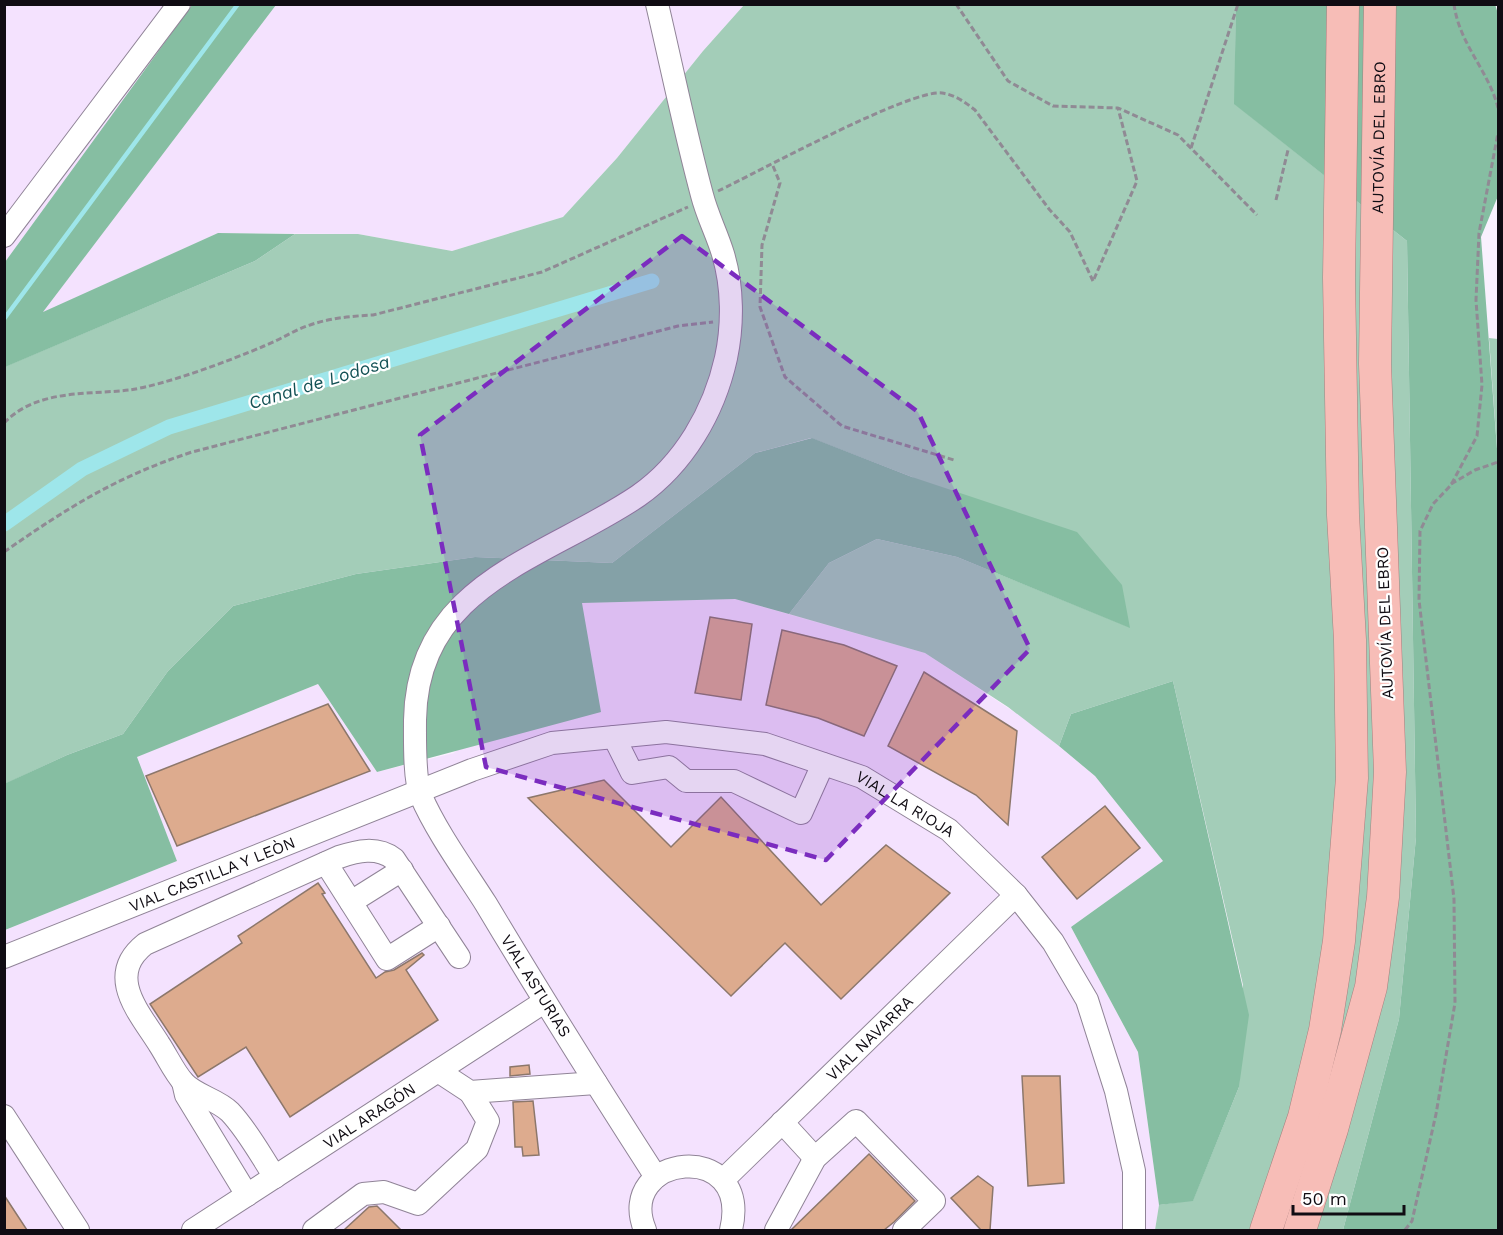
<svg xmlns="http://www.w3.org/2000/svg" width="1503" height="1235" font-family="'Work Sans',sans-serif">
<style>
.built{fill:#f4e2fe}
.green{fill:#a3cdb8}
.forest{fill:#86bea2}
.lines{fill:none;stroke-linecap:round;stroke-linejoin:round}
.stream{stroke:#9ee6ea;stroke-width:4.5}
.canal{stroke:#9ee6ea;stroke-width:15}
.building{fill:#ddab8e;stroke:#8c776b;stroke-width:1.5}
.minor-casing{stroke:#908497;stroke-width:24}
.highway-casing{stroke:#a67f7e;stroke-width:33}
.path{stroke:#908a94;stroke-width:3;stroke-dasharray:6 3;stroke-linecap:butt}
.minor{stroke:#fff;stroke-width:22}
.highway{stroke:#f7bdb7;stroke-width:32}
.marked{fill:#7b2cbf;fill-opacity:0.2;stroke:#7b2cbf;stroke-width:4.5;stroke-dasharray:12 8;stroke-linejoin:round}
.labels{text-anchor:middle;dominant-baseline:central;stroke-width:4.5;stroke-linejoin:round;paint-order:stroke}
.street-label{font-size:16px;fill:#100c13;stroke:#fff}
.water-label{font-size:18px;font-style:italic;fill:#125054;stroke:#fff}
</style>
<rect width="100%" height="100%" fill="#f9f1fe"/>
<g class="built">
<polygon points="5,5 192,5 5,262"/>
<polygon points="276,5 744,5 703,51 617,158 563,217 452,251 358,234 218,233 42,313"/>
<polygon points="735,599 925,653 1031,723 1095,776 1163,861 1071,927 1138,1052 1159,1205 1155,1230 5,1230 5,930 177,861 136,757 318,684 377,772 454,753 582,603"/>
</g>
<g class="green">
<polygon points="744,5 1236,5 1235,104 1407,241 1416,837 1399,1019 1343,1230 1155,1230 1159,1205 1193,1200 1239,1087 1243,985 1173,681 1071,714 1059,746 1008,707 925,653 789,614 829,563 877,539 957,557 1129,627 912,477 811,438 755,453 612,563 475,557 356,574 233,606 168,671 123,734 67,755 5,784 4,367 255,261 295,234 358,234 452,251 563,217 617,158 703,51"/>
<polygon points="1489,338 1498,339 1498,462"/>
</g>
<g class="forest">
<polygon points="1495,4 1498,14 1498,196 1481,237 1498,462 1498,1230 1343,1230 1399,1019 1416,837 1407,241 1234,104 1236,5"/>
<polygon points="192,5 276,5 43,312 218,233 295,234 255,261 5,367 5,262"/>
<polygon points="812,438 912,477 1077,532 1122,585 1130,628 957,557 877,539 829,563 789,614 735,599 582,603 601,712 377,772 318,684 137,757 177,861 5,930 4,784 67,755 123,734 168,671 233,606 356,574 475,557 612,563 755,453"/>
<polygon points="1173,681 1249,1015 1239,1087 1193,1201 1159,1205 1138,1052 1071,927 1163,861 1095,776 1059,746 1071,714"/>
</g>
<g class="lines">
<polyline class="stream" points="4,319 238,4"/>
<polyline class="canal" points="4,524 82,469 169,427 652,281"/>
</g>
<g class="building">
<polygon points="710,617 752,624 741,700 695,693"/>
<polygon points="782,630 844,645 897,666 864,736 818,718 766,705"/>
<polygon points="924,672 1017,731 1008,825 976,795 888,746"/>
<polygon points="328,704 370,771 177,846 146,776"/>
<polygon points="604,780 671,847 721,797 821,905 886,845 950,893 841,999 785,943 731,996 528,798"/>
<polygon points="1105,806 1140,848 1077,899 1042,857"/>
<polygon points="318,883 325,893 322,894 376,978 385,972 394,970 422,953 424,955 406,970 438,1020 290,1117 246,1047 198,1077 150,1004 242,943 238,936"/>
<polygon points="529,1065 530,1074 510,1076 510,1067"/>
<polygon points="1022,1076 1060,1076 1064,1183 1028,1186"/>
<polygon points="533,1101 539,1155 523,1156 522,1147 515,1147 513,1102"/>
<polygon points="869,1154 915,1201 894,1222 884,1230 791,1230"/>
<polygon points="978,1176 993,1187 990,1230 981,1230 951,1198"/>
<polygon points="4,1195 27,1230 4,1230"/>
<polygon points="377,1206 401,1230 344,1230 369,1207"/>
</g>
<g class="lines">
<defs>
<g id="minor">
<polyline points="4,236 179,4"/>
<polyline points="614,737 632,773 669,767 686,781 734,781 801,813 823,764"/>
<polyline points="326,863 387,959 439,926"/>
<polyline points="351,902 402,870"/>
<path id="s1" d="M 4,957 L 472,770 L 552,743 L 666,732 L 765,744 L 862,777 L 949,830 L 1016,895 L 1053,942 L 1087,1000 L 1116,1091 L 1134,1171 L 1134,1230"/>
<polyline points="438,1071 470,1092 596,1083"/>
<polyline points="183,1082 186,1095 247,1195"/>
<polyline points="4,1116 78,1230"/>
<polyline points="782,1122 815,1158"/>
<path d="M 275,1177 C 261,1156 248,1131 230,1112 C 217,1099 196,1096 184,1083 C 174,1072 167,1056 159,1044 C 139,1012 105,976 145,944 L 339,857 C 357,851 377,846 394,859 L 459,957"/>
<path d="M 656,1177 C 598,1087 541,996 486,904 C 465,871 436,831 421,796 C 414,780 415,739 415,720 C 417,583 545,559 638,496 C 684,464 714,412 726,358 C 733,325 733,287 723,254 C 717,234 707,215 702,195 C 685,132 672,68 657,4"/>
<path id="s2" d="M 723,1180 L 1016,895"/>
<path id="s3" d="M 193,1230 L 544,1002"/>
<polyline points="314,1230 363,1194 384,1192 418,1204 477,1149 488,1121 470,1092"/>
<path d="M 645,1230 C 614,1154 753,1137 731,1230"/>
<polyline points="776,1230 815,1158 856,1121 934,1201 904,1230"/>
</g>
<g id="highway">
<polyline points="1266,1230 1304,1117 1325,1030 1339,941 1352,778 1350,640 1343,515 1339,278 1343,4"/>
<path id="s4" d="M 1300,1230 L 1332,1129 L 1371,987 L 1383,897 L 1390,772 L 1375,364 L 1380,4"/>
</g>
</defs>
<use href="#minor" class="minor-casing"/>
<use href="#highway" class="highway-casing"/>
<g class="path">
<polyline points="956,4 1008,81 1053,106 1118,108 1178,135 1257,215"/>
<path d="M 1454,4 C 1459,44 1489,71 1498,108"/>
<polyline points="1191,148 1238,4"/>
<polyline points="773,166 780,183 762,245 760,307 785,377 842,426 954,460"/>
<path d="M 718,191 C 756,173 910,89 942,93 C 955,95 965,102 975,110 L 1049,209 L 1070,232 L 1093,281"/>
<polyline points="1276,200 1288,150"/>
<polyline points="1094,279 1137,181 1118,108"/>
<path d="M 4,423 C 37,389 86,395 129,390 C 165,385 229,361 264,346 C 280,340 294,330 310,325 C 330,318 352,316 373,315 L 542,272 L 688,207"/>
<polyline points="1451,484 1475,470 1498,462"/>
<path d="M 4,552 C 69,507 116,477 192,452 L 678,326 L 713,322"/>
<polyline points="1405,1230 1412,1221 1436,1114 1455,1003 1454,899 1419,600 1420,531 1433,504 1451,485 1477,436 1482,385 1476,300 1479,233 1498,133"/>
</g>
<use href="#minor" class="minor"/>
<use href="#highway" class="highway"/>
</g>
<path class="marked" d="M 682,236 L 918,412 L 1030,649 L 826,860 L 486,767 L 420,435 Z"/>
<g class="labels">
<g class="street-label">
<text stroke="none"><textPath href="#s4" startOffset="1104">AUTOVÍA DEL EBRO</textPath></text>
<text transform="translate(1385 623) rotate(-92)">AUTOVÍA DEL EBRO</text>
<text stroke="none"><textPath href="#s1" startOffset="956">VIAL LA RIOJA</textPath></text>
<text stroke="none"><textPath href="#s1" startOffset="224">VIAL CASTILLA Y LEÒN</textPath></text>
<text transform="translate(536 986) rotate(58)">VIAL ASTURIAS</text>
<text stroke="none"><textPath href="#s2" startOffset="204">VIAL NAVARRA</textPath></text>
<text stroke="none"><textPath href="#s3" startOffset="210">VIAL ARAGÓN</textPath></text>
</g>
<g class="water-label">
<text transform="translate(319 382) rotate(-17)">Canal de Lodosa</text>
</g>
</g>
<rect width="1503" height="1235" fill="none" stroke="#100c13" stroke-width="12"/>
<path d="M1293 1205v9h111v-9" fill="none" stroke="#100c13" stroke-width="3"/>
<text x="1302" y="1205" font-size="18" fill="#100c13" stroke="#ffffff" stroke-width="4.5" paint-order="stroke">50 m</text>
</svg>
